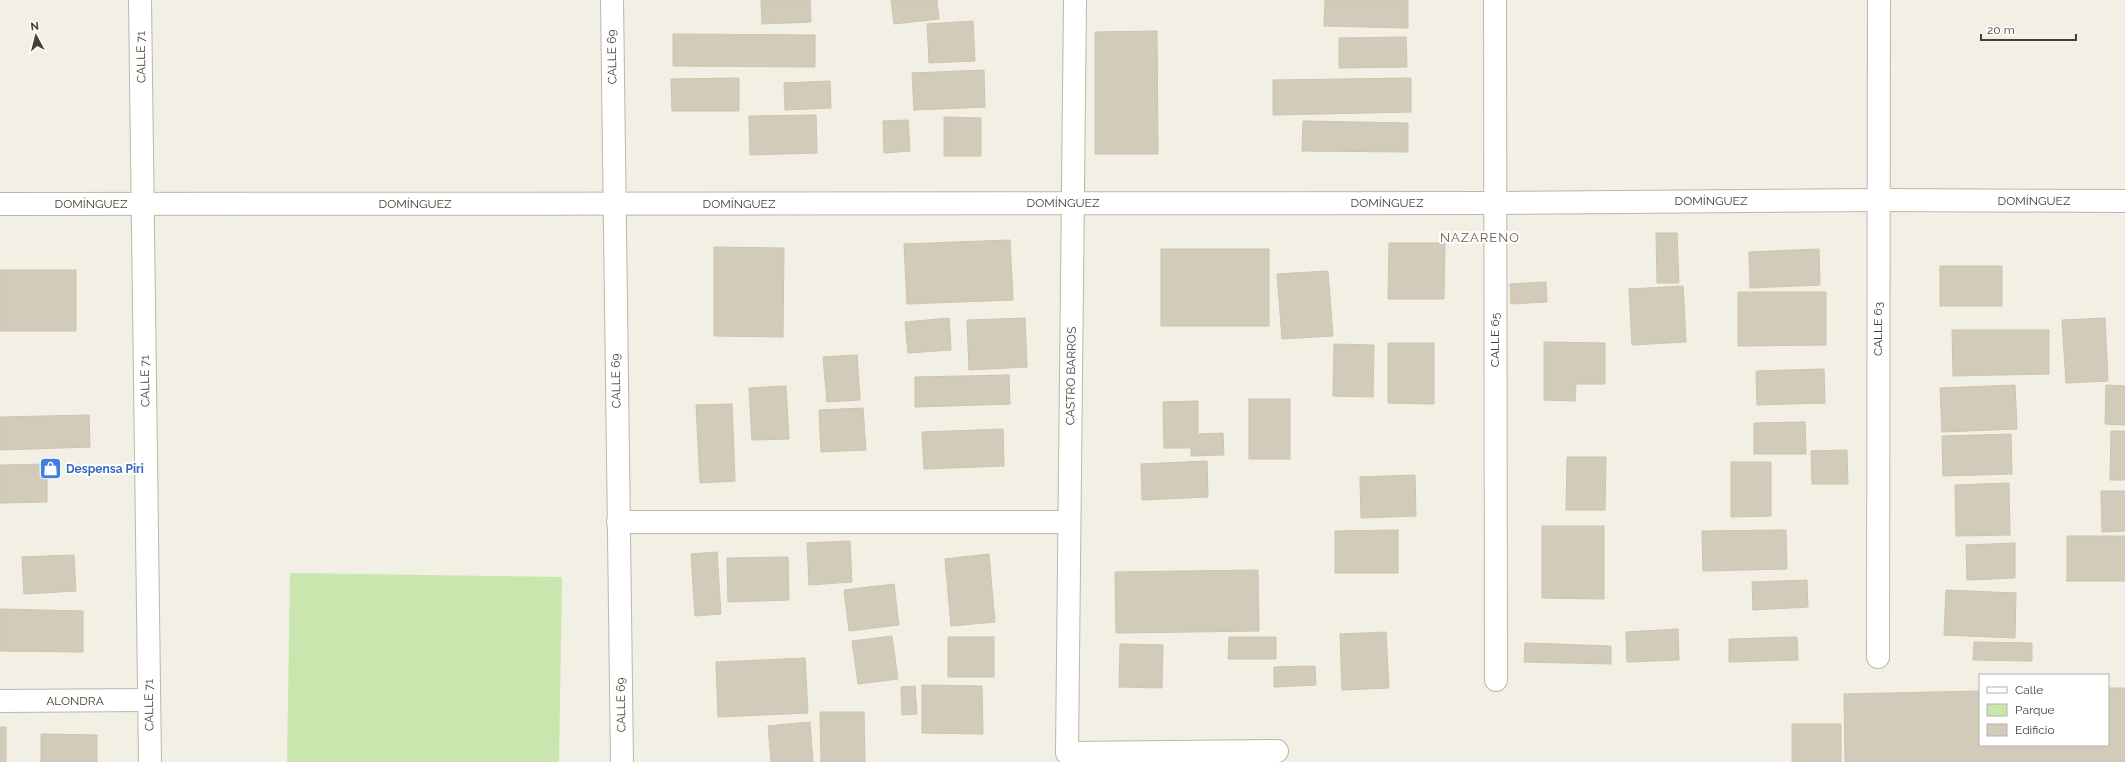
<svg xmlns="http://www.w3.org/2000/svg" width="2125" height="762" font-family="Raleway,sans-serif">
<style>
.green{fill:#c8e6ad}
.building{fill:#d3cbba;stroke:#cec4ad}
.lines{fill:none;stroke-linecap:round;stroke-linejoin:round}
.minor-casing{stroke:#bdb7a7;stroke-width:24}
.minor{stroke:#fff;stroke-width:22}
.labels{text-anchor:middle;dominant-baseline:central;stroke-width:4;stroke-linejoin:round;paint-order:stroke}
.street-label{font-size:12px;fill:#443f34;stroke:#fff}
.shop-label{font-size:12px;font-weight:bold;fill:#366cbe;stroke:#fff;text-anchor:start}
.neighbourhood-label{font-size:13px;letter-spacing:1px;fill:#665e4c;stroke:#fff}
</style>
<rect width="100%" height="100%" fill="#f2efe4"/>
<polygon class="green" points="290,573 562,577 559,762 287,762"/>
<g class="building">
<polygon points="761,0 810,0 811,22 762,24"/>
<polygon points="891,0 937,0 939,19 894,24"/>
<polygon points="1325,0 1408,0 1408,28 1324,26"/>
<polygon points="973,21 975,61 929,63 927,24"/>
<polygon points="1157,31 1158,154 1095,154 1095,32"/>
<polygon points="673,34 815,35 815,67 673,66"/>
<polygon points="1406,37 1407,67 1339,68 1339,38"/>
<polygon points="984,70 985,107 914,110 912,73"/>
<polygon points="739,78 739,111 672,111 671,79"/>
<polygon points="1411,78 1411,112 1273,115 1273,80"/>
<polygon points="830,81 831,108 785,110 784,83"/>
<polygon points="816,115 817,153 750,155 749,116"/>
<polygon points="944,117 981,118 981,156 944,156"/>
<polygon points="908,120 910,151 884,153 883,121"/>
<polygon points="1303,121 1408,123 1408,152 1302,151"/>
<polygon points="1656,233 1677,233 1679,283 1657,283"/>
<polygon points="1010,240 1013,300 907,304 904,244"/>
<polygon points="1389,243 1445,243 1444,299 1388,299"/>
<polygon points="714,247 784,248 783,337 714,336"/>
<rect x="1161" y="249" width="108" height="77"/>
<polygon points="1819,249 1820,285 1750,288 1749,252"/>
<rect x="1940" y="266" width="62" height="40"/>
<rect x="0" y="270" width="76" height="61"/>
<polygon points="1328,271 1333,336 1282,339 1277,274"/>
<polygon points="1546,282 1547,302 1511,304 1510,284"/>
<polygon points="1683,286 1686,342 1632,345 1629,289"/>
<polygon points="1738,292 1826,292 1826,345 1738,346"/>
<polygon points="949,318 951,350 908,353 905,322"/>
<polygon points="1025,318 1027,367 969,370 967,320"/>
<polygon points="2105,318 2108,381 2066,383 2062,320"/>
<polygon points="1952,330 2049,330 2049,374 1953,376"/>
<polygon points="1544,342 1605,343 1605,384 1576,384 1575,401 1544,400"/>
<polygon points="1388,343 1434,343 1434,404 1388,403"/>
<polygon points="1334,344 1374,345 1373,397 1333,396"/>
<polygon points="857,355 860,400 827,402 823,357"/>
<polygon points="1824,369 1825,403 1757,405 1756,371"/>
<polygon points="1009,375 1010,404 915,407 915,377"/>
<polygon points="2015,385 2017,429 1942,432 1940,388"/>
<polygon points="2106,385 2125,386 2125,425 2105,424"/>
<polygon points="786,386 789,439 752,440 749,388"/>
<rect x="1249" y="399" width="41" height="60"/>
<polygon points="1198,401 1198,434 1223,433 1224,455 1191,456 1191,448 1164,448 1163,402"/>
<polygon points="732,404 735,481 700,483 696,405"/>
<polygon points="863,408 866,450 821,452 819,410"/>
<polygon points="89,415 90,447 0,450 0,417"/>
<polygon points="1805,422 1806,454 1754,454 1754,423"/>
<polygon points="1003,429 1004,466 924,469 922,432"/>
<polygon points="2111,431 2125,431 2125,480 2110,480"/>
<polygon points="2011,434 2012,474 1943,476 1942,436"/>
<polygon points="1847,450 1848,484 1812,484 1811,451"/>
<polygon points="1567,457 1606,457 1605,510 1566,510"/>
<polygon points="1207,461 1208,497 1142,500 1141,464"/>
<polygon points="1731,462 1771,462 1771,516 1731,517"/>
<polygon points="47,464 47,502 0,503 0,465"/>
<polygon points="1415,475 1416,516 1361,518 1360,477"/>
<polygon points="2009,483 2010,535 1956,536 1955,485"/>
<polygon points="2101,491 2125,491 2125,531 2102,532"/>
<polygon points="1542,526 1604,526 1604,599 1542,598"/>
<polygon points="1398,530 1398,573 1335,573 1335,531"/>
<polygon points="1786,530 1787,569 1703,571 1702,531"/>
<rect x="2067" y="536" width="58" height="45"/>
<polygon points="850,541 852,582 809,585 807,543"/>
<polygon points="2015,543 2015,578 1967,580 1966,545"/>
<polygon points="717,552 721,614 695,616 691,554"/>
<polygon points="989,554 995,622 951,626 945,559"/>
<polygon points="74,555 76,591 24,594 22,557"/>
<polygon points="788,557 789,600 728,602 727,558"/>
<polygon points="1258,570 1259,631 1116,633 1115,572"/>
<polygon points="1807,580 1808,607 1753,610 1752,582"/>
<polygon points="894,584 899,625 849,631 844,590"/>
<polygon points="1946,590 2016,593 2015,638 1944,635"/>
<polygon points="0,609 83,611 83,652 0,651"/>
<polygon points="1678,629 1679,660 1627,662 1626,632"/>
<polygon points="1386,632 1389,688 1342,690 1340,634"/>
<polygon points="892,636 898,679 858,684 852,641"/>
<rect x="948" y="637" width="46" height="40"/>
<polygon points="1229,637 1276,637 1276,659 1228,659"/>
<polygon points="1797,637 1798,660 1729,662 1729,639"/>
<polygon points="1974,642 2032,643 2032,661 1973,660"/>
<polygon points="1525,643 1611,646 1611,664 1524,662"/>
<polygon points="1120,644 1163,645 1162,688 1119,687"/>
<polygon points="805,658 808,713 718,717 716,662"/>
<polygon points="1315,666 1316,685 1274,687 1274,667"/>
<polygon points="922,685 982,686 983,734 922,733"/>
<polygon points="915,686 917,714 902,715 901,687"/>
<polygon points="2108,688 2125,688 2125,762 1845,762 1844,694 1980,691 1980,745 2108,745"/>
<polygon points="820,712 864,712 865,762 821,762"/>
<polygon points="810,722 813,762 771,762 768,726"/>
<rect x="1792" y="724" width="49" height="38"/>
<rect x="0" y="727" width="6" height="35"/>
<polygon points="41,734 97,735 97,762 41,762"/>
</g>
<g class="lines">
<defs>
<g id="minor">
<polyline points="140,0 150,762"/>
<polyline points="612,0 622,762"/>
<path d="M 1075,0 C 1074,251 1068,502 1067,753 L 1277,751"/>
<polyline points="1495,0 1496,680"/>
<polyline points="0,204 1495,203 1877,200 2125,201"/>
<polyline points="618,522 1068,522"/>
<polyline points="1878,657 1879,0"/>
<polyline points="0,701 149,700"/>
</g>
</defs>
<use href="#minor" class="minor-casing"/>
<use href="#minor" class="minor"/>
</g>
<defs>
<symbol id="shop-square" viewBox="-11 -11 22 22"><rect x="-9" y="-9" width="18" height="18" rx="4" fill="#3f7fe0" stroke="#fff"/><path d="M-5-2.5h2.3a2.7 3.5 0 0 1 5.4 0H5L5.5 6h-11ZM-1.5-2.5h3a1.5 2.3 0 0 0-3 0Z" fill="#fff"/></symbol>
</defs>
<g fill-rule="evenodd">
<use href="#shop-square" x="38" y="456" width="25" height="25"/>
</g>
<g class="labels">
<g class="street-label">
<text transform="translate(141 57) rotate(-91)">CALLE 71</text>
<text transform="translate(612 57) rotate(-91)">CALLE 69</text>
<text x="1711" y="201">DOMÍNGUEZ</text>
<text x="2034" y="201">DOMÍNGUEZ</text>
<text x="1063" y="203">DOMÍNGUEZ</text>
<text x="1387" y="203">DOMÍNGUEZ</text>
<text x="91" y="204">DOMÍNGUEZ</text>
<text x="415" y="204">DOMÍNGUEZ</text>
<text x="739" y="204">DOMÍNGUEZ</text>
<text transform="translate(1878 329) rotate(-90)">CALLE 63</text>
<text transform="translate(1495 340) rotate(-90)">CALLE 65</text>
<text transform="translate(1071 376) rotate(-89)">CASTRO BARROS</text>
<text transform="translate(145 381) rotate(-91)">CALLE 71</text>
<text transform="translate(616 381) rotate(-91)">CALLE 69</text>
<text x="75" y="701">ALONDRA</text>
<text transform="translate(149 705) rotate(-91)">CALLE 71</text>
<text transform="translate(621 705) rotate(-91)">CALLE 69</text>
</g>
<g class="shop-label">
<text x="66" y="469">Despensa Piri</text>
</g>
<g class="neighbourhood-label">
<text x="1480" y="237">NAZARENO</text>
</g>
</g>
<rect x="1979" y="674" width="130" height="72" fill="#ffffff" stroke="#b4b2ae"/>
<rect x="1987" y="687" width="20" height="6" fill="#ffffff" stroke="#b4b2ae"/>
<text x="2015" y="694" font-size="12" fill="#443f34">Calle</text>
<rect x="1987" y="704" width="20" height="12" fill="#c8e6ad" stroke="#b4b2ae"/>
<text x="2015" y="714" font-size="12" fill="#443f34">Parque</text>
<rect x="1987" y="724" width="20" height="12" fill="#d3cbba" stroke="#b4b2ae"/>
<text x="2015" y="734" font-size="12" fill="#443f34">Edificio</text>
<g transform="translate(36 36) rotate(353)" stroke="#ffffff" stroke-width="3" paint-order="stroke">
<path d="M0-3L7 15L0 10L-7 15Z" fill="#443f34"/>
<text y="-6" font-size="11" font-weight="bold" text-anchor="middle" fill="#443f34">N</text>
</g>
<path d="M1981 34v6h95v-6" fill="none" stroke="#443f34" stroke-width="2"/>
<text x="1987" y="34" font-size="12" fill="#443f34" stroke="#ffffff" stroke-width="3" paint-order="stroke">20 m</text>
</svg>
